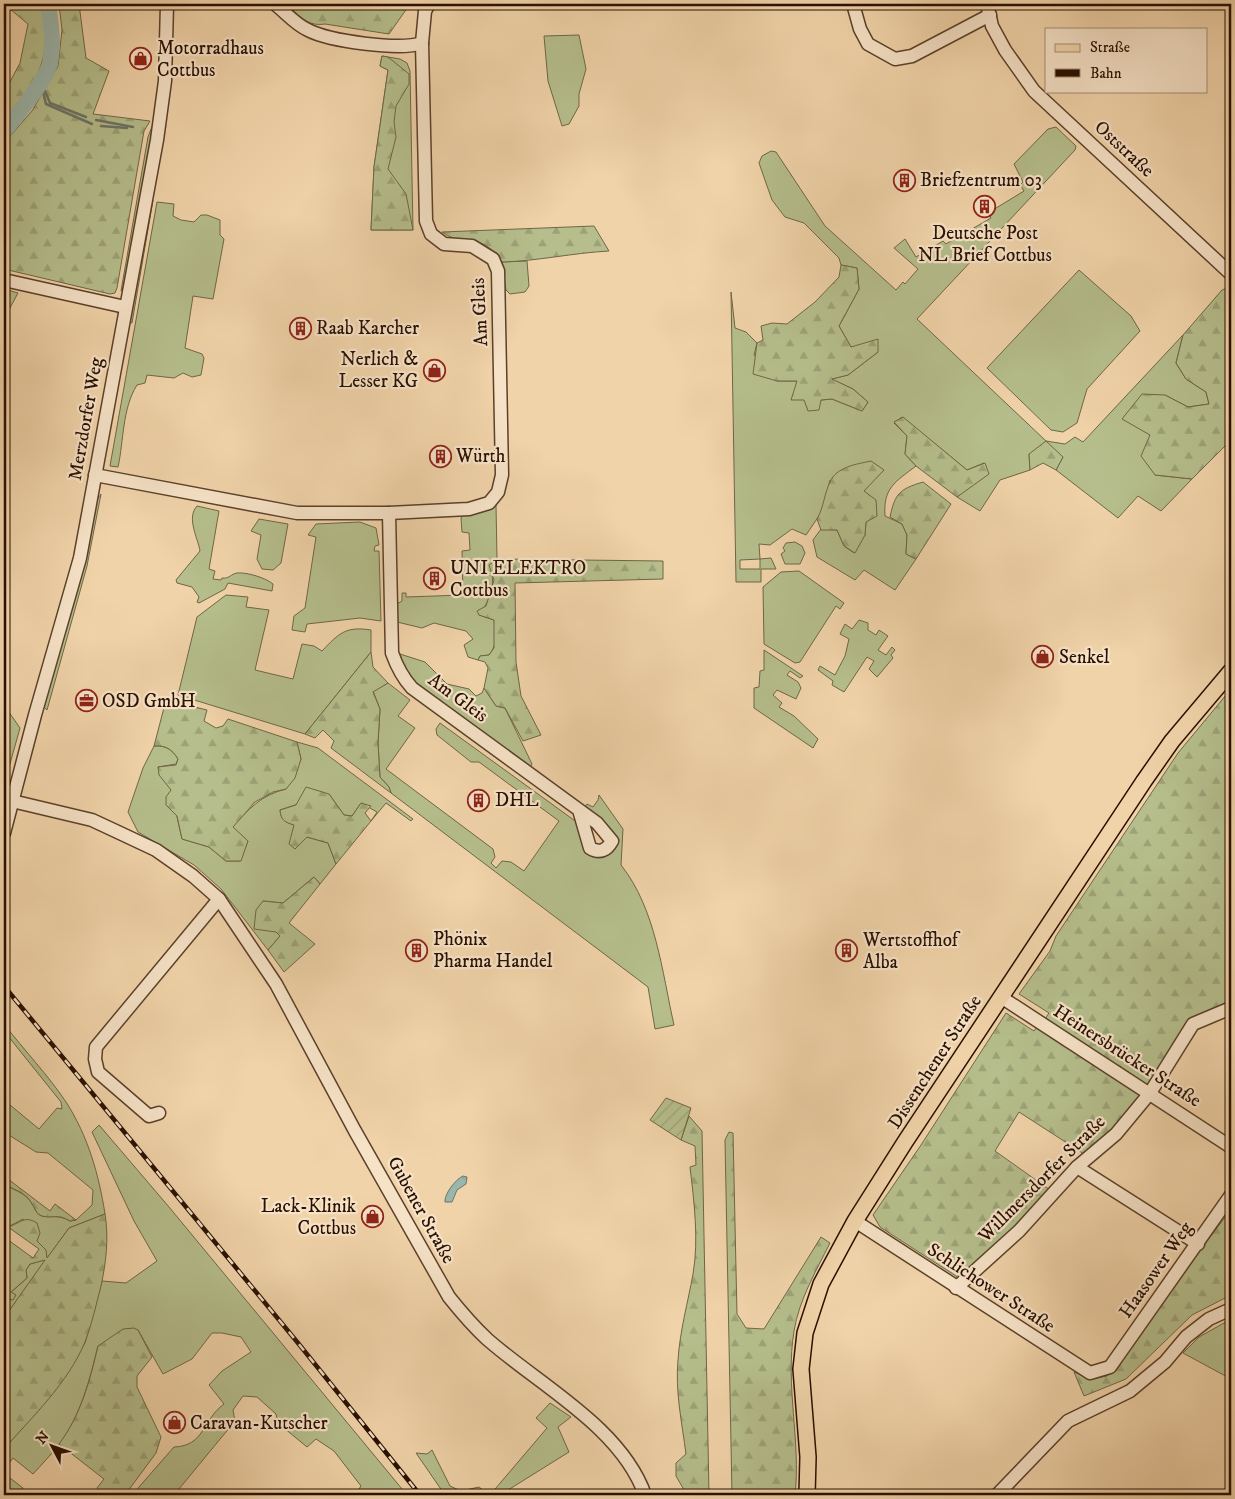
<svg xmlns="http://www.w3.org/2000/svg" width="1235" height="1499" font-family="'IM FELL DW Pica',serif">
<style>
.grass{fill:#b5be8c;stroke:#6f6646;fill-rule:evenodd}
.forest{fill:url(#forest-firs);stroke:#6f6646}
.garden{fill:url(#garden-furrows);stroke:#6f6646}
.water{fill:url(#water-ripples);stroke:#6d7468}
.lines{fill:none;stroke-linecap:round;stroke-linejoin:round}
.stream{stroke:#6d7468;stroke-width:2.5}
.river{stroke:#9bb7ad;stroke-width:16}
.minor-casing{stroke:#5b402a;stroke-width:15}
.major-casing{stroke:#290f00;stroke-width:18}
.minor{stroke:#f6e2c7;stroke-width:12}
.major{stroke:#f1d3a9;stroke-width:15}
.rail-casing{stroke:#290f00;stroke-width:4.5}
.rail{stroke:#f6e2c7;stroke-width:2.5;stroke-dasharray:8;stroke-linecap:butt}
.labels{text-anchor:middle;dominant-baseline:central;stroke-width:4.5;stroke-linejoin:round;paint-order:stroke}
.poi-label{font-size:19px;fill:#290f00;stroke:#f6e2c7;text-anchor:start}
.street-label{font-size:19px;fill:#290f00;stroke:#f6e2c7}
</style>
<defs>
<pattern id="forest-firs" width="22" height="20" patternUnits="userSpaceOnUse" patternTransform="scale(1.25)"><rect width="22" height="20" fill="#b5be8c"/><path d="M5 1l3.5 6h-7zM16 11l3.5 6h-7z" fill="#9ca277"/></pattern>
<pattern id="garden-furrows" width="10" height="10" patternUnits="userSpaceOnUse" patternTransform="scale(1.25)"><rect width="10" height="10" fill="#b5be8c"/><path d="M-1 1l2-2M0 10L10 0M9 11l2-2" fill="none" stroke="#9ca277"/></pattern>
<pattern id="water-ripples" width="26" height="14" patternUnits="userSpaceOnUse" patternTransform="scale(1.25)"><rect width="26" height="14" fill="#9bb7ad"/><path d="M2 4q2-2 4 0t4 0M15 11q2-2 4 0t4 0" fill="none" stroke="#869c93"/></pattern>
</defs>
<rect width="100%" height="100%" fill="#f1d3a9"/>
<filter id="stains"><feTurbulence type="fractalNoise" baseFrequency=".004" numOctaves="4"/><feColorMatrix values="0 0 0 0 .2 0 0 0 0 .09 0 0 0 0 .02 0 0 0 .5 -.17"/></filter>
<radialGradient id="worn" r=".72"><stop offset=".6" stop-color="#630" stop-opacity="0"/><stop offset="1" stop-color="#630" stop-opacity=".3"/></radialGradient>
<g class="grass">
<polygon points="579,35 586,69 579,94 579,106 569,124 562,126 548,81 544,36"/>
<polygon points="382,56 400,59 407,63 410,71 413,230 371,230 374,167 388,70 380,66"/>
<polygon points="153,124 125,288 121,291 148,137"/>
<path d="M 1056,127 L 1076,146 L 1075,150 L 917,319 L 1046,441 L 1065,444 L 1075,437 L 1083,442 L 1183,335 L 1176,363 L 1186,379 L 1206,392 L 1209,404 L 1188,407 L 1165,395 L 1150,435 L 1155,475 L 1192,479 L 1161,511 L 1138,496 L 1118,518 L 1056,470 L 1063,457 L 1029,454 L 1030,470 L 1000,480 L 980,511 L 957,497 L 966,489 L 984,463 L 967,470 L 902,417 L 894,423 L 907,436 L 905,454 L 916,466 C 895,482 883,488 885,516 L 902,524 L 907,535 L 906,554 L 916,559 L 895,590 L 864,570 L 855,580 L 817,557 L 813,540 L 821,529 L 837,530 L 844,546 L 854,553 L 865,535 L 866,522 L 830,480 L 823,510 L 806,535 L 792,529 L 770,545 L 759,544 L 760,559 L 771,558 L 776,569 L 761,569 L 761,582 L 736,582 L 731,292 L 735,328 L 746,332 L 757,343 L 754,355 L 777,381 L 797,381 L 821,400 L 832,399 L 862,411 L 868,402 L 853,389 L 831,379 L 848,375 L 878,352 L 851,347 L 839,326 L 859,289 L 857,268 L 841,265 L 839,258 L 804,223 L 785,217 L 772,200 L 759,163 L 762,156 L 771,151 L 776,152 L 825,226 L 896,290 L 903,282 L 905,284 L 918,269 L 894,248 L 905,239 L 916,257 L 943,241 L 946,244 L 991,218 L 988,213 L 1024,191 L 1020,185 L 1023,182 L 1014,164 L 1048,129 ZM 760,559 L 760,569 L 740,569 L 740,560 Z"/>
<polygon points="153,200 132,323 128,322 149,202"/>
<path d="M 157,202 L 174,204 L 173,216 L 181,220 L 194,222 L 201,215 L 207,215 L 220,220 L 220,235 L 224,239 L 213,299 L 193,296 L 185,348 L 202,354 L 204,358 L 201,375 L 192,377 L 183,373 L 174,378 L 147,375 L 145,383 L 137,385 C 122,409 124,440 118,467 L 110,466 Z"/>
<polygon points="527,261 529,286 525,292 510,294 506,290 502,262"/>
<polygon points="1079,270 1131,316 1140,331 1087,389 1077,423 1063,432 1051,430 987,368"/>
<polygon points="101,494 87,566 47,710 44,707 96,501"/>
<path d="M 496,504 L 497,559 L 490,565 C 496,584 491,599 479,615 L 494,620 C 496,633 498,644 489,655 L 480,656 L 478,660 L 468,657 L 464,645 L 473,639 L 466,631 L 434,623 L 422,628 L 397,622 L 397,604 L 402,601 L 402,593 L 406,593 L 406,597 L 463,595 L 462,551 L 470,550 L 469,533 L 462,532 L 461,518 L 465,513 L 481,512 Z"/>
<path d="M 197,506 L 219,511 L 209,569 L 215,571 L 213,579 L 221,580 L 222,578 C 229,579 231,574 237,573 C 247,572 266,578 273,584 L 272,591 L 228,583 L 225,589 L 199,603 L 197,602 L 199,597 L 192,587 L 177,583 L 176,580 L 200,551 C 198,538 186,518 197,506 Z"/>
<polygon points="259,519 288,524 281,563 273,570 262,569 257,559 261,535 251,531"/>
<polygon points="360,522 376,528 379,545 375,546 374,551 379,551 381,621 360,618 307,624 305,632 292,630 294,616 305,608 316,537 308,535 316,524"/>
<polygon points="795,542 802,546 805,553 800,564 785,564 781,554 785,551 783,548 786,543"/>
<polygon points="799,571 844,603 840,609 836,606 800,662 795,663 764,644 763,587 781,572"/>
<path d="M 226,595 L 248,597 L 246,607 L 269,610 L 255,670 L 293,679 L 302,644 L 314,646 L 322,651 C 339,633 346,626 371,630 L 371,652 L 305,734 L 178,695 L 197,617 Z"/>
<polygon points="859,620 868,623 868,630 876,635 879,630 888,636 878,650 886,655 892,647 895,650 891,655 893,658 877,677 869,669 874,661 867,657 844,692 832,685 833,681 818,670 820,666 835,675 845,656 849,639 840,634 845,624 852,629"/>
<polygon points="764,650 803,676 800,678 790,671 787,675 798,682 801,688 796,699 777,690 773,695 782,703 779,707 794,716 818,739 813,748 754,708 754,688 759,687 760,671 764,670"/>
<polygon points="400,654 425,662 447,684 469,689 476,696 482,693 484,688 496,706 505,708 532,764 530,768 416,683 403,666"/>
<path d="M 388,683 L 410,700 L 398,716 L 415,728 L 386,769 L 493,849 L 495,857 L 491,863 L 496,868 L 502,861 L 511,862 L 524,871 L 559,821 L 479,762 L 471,762 L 437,735 L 436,729 L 440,723 L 578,823 L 602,857 C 612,852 616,849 617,837 L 611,829 L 584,808 L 587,804 L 593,807 L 598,800 L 599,795 L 623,829 L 621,865 C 656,909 662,972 674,1025 L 655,1029 L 648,987 L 391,793 L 389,787 L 380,777 L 378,743 L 380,709 L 373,691 Z"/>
<polygon points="4,705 20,728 4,785"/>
<path d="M 297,742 L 318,748 L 413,819 L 411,821 L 386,803 L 371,821 L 377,812 L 361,803 L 352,816 L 344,815 L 329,794 L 280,810 C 281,820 285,822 294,825 L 295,849 L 307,837 L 328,843 L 336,864 L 320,884 L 314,877 L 283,903 L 263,901 L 276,932 L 280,936 L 268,950 L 221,889 L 194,865 L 138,832 L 128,812 L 143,768 L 154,746 C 165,745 172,749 178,759 L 176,764 L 158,767 L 171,790 L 182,839 L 209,847 L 226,861 L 240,861 L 248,841 L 232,827 C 249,809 261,795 286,789 L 301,759 Z"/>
<path d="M 4,1024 C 24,1050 48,1075 66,1102 C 88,1136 99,1175 105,1214 L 69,1228 L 4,1318 L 4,1303 L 16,1295 L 10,1293 L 27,1278 L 26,1270 L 30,1264 L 46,1259 L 23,1219 L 8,1227 L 4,1233 L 4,1191 L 9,1187 C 17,1191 28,1195 32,1204 C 35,1208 36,1214 42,1216 C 53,1218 57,1214 70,1221 L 76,1220 L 92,1205 L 93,1190 L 48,1153 L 36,1152 L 4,1132 L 4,1100 L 39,1129 L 57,1108 L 62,1109 L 61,1102 L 4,1031 Z"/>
<path d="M 99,1125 L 169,1207 L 407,1495 L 355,1495 L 361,1486 L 334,1451 L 316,1439 L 307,1447 L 278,1423 L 276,1414 L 257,1397 L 243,1396 L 233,1410 L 235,1421 L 174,1495 L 132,1495 L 174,1447 C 205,1446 202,1420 224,1404 L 209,1385 L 222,1371 L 251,1352 L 241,1337 L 222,1333 L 212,1333 L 192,1359 L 163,1374 L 138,1330 L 98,1346 C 90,1379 81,1414 61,1442 C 52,1454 42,1464 33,1474 L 13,1458 L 4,1470 L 4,1449 L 55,1390 L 85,1343 L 102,1281 L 126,1283 L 157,1261 L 134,1221 L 92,1132 Z"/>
<polygon points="1231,1319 1231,1379 1183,1353 1199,1337"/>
<polygon points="550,1403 571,1417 558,1427 569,1452 500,1495 490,1495 547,1428 536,1418"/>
<polygon points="432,1450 450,1486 461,1491 479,1487 489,1495 445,1495 416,1453 427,1454"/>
<polygon points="10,1478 23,1488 17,1495 4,1495 4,1487"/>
</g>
<g class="forest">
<path d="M 4,4 L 43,4 C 54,55 37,84 4,122 L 4,93 L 20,63 L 28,24 Z"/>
<polygon points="59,4 79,4 86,58 109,71 93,114 150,121 144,131 117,288 115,293 110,294 4,269 4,143 32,111 58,66 62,30"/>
<path d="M 286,4 L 410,4 L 389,34 L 325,24 C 307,27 298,15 286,4 Z"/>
<polygon points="382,56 388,57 409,74 409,84 396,106 394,122 396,137 388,169 406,194 413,230 371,230 374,167 388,70 380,66"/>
<path d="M 594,226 L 609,251 C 572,253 538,261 502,262 C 477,228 468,250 442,232 Z"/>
<polygon points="841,265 857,268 859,289 839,326 851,347 878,339 878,352 848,375 832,379 853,389 868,402 862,411 832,399 821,400 819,410 808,411 804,400 791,400 797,381 777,381 753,374 757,343 763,340 761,326 772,323 787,324 815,302 839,277"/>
<polygon points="1227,288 1231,291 1231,440 1192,479 1155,475 1141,456 1150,435 1122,419 1142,394 1165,395 1188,407 1209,404 1206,392 1186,379 1176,363 1183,335 1222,290"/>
<polygon points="4,289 18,293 4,319"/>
<polygon points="903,417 967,470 985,463 989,474 957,497 916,466 905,454 907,436 894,422"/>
<polygon points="1046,441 1063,457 1056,470 1043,463 1030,470 1029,454"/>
<path d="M 871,461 L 884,470 L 864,491 L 876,500 L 877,516 L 866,522 L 865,535 L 855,553 L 844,546 L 837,530 L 821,530 L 817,519 C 824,507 824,494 830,482 C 836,467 857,464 871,461 Z"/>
<path d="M 923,482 L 951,504 L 916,559 L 906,554 L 907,535 L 902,524 L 890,517 C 895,493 900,489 923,482 Z"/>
<polygon points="497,559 663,561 663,579 515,583 516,662 521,696 541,735 523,741 505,708 496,706 484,688 488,668 485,662 478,660 480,656 489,655 494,648 494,620 479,615 477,611 486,606 494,580 489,565"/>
<polygon points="371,652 373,667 388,683 373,692 380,709 378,743 380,777 389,787 391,793 331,748 334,741 323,730 315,738 305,734"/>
<polygon points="1231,689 1231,1002 1189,1019 1147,1087 1045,1019 1049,1013 1019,994 1050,951 1056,936 1178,753"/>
<path d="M 166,700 L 207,710 L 204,721 L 216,728 L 223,726 L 228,719 L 297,742 L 301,759 L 295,778 L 286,789 L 273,792 L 255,802 L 233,827 L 248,841 L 241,861 L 226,861 L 209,847 L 182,839 L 177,816 L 166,805 L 166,797 L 171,790 L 159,775 L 158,767 L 176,765 L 178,759 C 172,749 165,745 154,746 Z"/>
<path d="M 306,787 L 329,794 L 344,815 L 352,816 L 361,803 L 371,806 L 365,813 L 371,821 L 336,864 L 328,843 L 307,837 L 295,849 L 289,844 L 294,825 C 285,822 281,821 280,810 L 296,805 Z"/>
<polygon points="314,877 320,884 289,923 315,944 284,972 268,950 280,936 276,932 254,929 256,910 263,901 283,903"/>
<polygon points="1006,1013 1034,1031 1038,1025 1140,1094 1140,1099 1113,1131 1084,1154 1019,1112 995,1151 1050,1190 1017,1228 959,1278 880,1227 873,1215 921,1145"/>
<path d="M 689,1116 L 702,1131 L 709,1495 L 687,1495 L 676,1476 L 676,1463 L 686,1454 C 682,1423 675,1391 678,1360 C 680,1330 688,1302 693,1274 C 699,1240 694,1201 690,1167 L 696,1165 L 695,1146 L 681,1140 Z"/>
<path d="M 729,1132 L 733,1133 L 737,1314 L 746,1328 L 764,1329 L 821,1237 L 830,1243 C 816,1271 799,1300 794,1331 C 785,1386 801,1441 795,1495 L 732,1495 L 725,1140 Z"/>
<path d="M 4,1176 L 50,1211 L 55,1204 L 76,1220 L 70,1221 C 57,1213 53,1219 42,1216 C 36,1214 35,1208 32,1204 C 28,1195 18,1191 10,1187 L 4,1191 Z"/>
<polygon points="1231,1209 1231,1295 1192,1315 1126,1379 1084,1396 1074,1372 1092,1379 1107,1376"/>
<path d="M 105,1214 C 109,1238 106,1263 101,1286 C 96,1305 92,1324 85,1342 C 68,1383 32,1417 4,1449 L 4,1318 L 45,1260 L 30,1264 L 26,1270 L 27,1278 L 11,1292 L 16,1295 L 13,1300 L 8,1299 L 4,1303 L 4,1237 L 33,1258 L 39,1249 L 8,1227 C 21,1223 24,1215 37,1223 L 40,1233 L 37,1241 L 46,1250 L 47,1258 L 69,1228 Z"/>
<path d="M 134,1328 L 138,1330 L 152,1357 L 137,1376 L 137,1387 L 161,1437 L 156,1453 L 125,1495 L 104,1495 L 97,1488 L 104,1479 L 59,1444 C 81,1415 90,1380 98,1346 L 123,1329 Z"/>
</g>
<polygon class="garden" points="666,1098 691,1108 681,1140 650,1120"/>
<path class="water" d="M 463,1176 L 467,1177 L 466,1184 L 457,1190 L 452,1202 L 445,1202 C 444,1194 456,1179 463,1176 Z"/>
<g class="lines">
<g class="stream">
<polyline points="40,80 46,104 92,124"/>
<polyline points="45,91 50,103 86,117"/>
<polyline points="96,120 133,127"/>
<polyline points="101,126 127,128"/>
</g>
<path class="river" d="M 4,131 C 16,117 46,80 50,63 C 54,44 51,23 48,4"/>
<defs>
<g id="minor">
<path d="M 275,4 C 285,12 296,25 308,30 C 329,41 400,51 422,43"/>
<polyline points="853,4 860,29 868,44 895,59 912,56 990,15"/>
<polyline points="987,4 992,26 1005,50 1034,91 1231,274"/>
<polyline points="4,280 125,307"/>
<polyline points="95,475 297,513 389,513 469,509 489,503 498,492 502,475 498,271 493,259 472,246 444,244 431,234 426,221 422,43 425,11 429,4"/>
<path d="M 389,513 L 392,653 C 397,667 402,677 412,688 L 597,823 L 612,841 C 607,850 600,854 590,848 L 579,810"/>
<path d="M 12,801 L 92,820 L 122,834 L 156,850 L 193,876 L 219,899 L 276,984 L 355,1131 L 449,1297 C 461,1312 473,1326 487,1339 C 539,1385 621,1427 645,1495"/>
<polyline points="4,833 35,715 80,558 157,140 165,81 167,4"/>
<polyline points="1001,997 1231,1147"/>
<polyline points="159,1113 149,1116 98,1072 95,1059 96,1047 219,899"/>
<polyline points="1077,1167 1198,1244"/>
<polyline points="855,1221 1090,1373 1110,1367 1231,1195"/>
<polyline points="956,1288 1019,1231 1077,1167 1116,1134 1150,1093 1193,1024 1231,1008"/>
<polyline points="997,1495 1068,1421 1130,1391 1165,1362 1186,1337 1209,1319 1231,1309"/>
</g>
<polyline id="major" points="807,1495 808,1457 801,1369 805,1333 821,1284 855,1221 905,1142 1144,781 1172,741 1231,671"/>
</defs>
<use href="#minor" class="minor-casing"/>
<use href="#major" class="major-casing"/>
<use href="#minor" class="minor"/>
<use href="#major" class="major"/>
<defs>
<polyline id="rail" points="4,986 298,1343 420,1495"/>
</defs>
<use href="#rail" class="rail-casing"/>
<use href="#rail" class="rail"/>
</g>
<defs>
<symbol id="shop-ring" viewBox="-11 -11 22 22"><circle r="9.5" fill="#f6e2c7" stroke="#8f2418" stroke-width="1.5"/><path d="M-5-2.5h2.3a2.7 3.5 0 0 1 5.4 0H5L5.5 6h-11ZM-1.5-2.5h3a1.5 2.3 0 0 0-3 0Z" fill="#8f2418"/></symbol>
<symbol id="building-ring" viewBox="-11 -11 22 22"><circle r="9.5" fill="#f6e2c7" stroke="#8f2418" stroke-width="1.5"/><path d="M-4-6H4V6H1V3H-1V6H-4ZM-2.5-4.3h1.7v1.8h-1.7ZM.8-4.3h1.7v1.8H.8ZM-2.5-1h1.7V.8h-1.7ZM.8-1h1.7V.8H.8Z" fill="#8f2418"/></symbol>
<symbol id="office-ring" viewBox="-11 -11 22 22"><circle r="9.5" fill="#f6e2c7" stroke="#8f2418" stroke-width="1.5"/><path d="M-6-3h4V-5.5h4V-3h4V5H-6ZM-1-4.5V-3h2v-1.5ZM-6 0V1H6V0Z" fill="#8f2418"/></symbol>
</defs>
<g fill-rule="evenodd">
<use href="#shop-ring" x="128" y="46" width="25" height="25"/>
<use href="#building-ring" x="892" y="168" width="25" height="25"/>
<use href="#building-ring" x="972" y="194" width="25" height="25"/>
<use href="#building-ring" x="288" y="316" width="25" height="25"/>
<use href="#shop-ring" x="422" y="358" width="25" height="25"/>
<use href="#building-ring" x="428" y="444" width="25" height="25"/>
<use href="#building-ring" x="422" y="566" width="25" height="25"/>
<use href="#shop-ring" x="1030" y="644" width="25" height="25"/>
<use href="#office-ring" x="74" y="688" width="25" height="25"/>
<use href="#building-ring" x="466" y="788" width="25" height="25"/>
<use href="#building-ring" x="404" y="938" width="25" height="25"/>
<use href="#building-ring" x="834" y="938" width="25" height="25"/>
<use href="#shop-ring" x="360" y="1204" width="25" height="25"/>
<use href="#shop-ring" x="162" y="1410" width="25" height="25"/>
</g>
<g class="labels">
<g class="poi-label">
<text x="157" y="48">Motorradhaus<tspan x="157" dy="22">Cottbus</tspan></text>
<text x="920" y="180">Briefzentrum 03</text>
<text x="985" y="233" text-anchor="middle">Deutsche Post<tspan x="985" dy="22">NL Brief Cottbus</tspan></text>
<text x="316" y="328">Raab Karcher</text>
<text x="418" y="359" text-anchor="end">Nerlich &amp;<tspan x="418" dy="22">Lesser KG</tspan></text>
<text x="456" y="456">Würth</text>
<text x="450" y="568">UNI ELEKTRO<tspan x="450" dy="22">Cottbus</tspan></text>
<text x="1059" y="657">Senkel</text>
<text x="102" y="701">OSD GmbH</text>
<text x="495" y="800">DHL</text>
<text x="433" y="939">Phönix<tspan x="433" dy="22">Pharma Handel</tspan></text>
<text x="863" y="940">Wertstoffhof<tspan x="863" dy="22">Alba</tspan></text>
<text x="356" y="1206" text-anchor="end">Lack-Klinik<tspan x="356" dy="22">Cottbus</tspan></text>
<text x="190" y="1423">Caravan-Kutscher</text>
</g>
<g class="street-label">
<text transform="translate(1124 149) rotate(43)">Oststraße</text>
<text transform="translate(480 312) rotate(-93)">Am Gleis</text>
<text transform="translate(86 419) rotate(-80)">Merzdorfer Weg</text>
<text transform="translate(458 698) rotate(36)">Am Gleis</text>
<text transform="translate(1127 1056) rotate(33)">Heinersbrücker Straße</text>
<text transform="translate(935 1062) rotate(-57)">Dissenchener Straße</text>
<text transform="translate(1042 1179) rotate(-45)">Willmersdorfer Straße</text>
<text transform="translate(421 1210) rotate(61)">Gubener Straße</text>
<text transform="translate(1156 1270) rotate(-55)">Haasower Weg</text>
<text transform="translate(991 1288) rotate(33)">Schlichower Straße</text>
</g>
</g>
<rect width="1235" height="1499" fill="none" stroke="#f1d3a9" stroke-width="20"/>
<rect x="5" y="5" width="1225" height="1489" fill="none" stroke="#290f00" stroke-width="2.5"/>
<rect x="10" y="10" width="1215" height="1479" fill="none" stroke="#290f00"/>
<rect x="1045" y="28" width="162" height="65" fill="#f6e2c7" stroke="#a48e77"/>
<rect x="1055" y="44" width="25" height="8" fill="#f1d3a9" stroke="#a48e77"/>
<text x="1090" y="52" font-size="15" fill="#290f00">Straße</text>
<rect x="1055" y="69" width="25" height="8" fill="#290f00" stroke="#a48e77"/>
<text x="1090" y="78" font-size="15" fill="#290f00">Bahn</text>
<g transform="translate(52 1446) rotate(311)" stroke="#f6e2c7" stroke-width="4" paint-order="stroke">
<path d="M0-4L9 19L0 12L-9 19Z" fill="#290f00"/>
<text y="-8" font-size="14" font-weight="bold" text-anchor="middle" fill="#290f00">N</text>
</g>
<rect width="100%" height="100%" filter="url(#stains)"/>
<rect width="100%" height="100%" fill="url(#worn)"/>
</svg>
